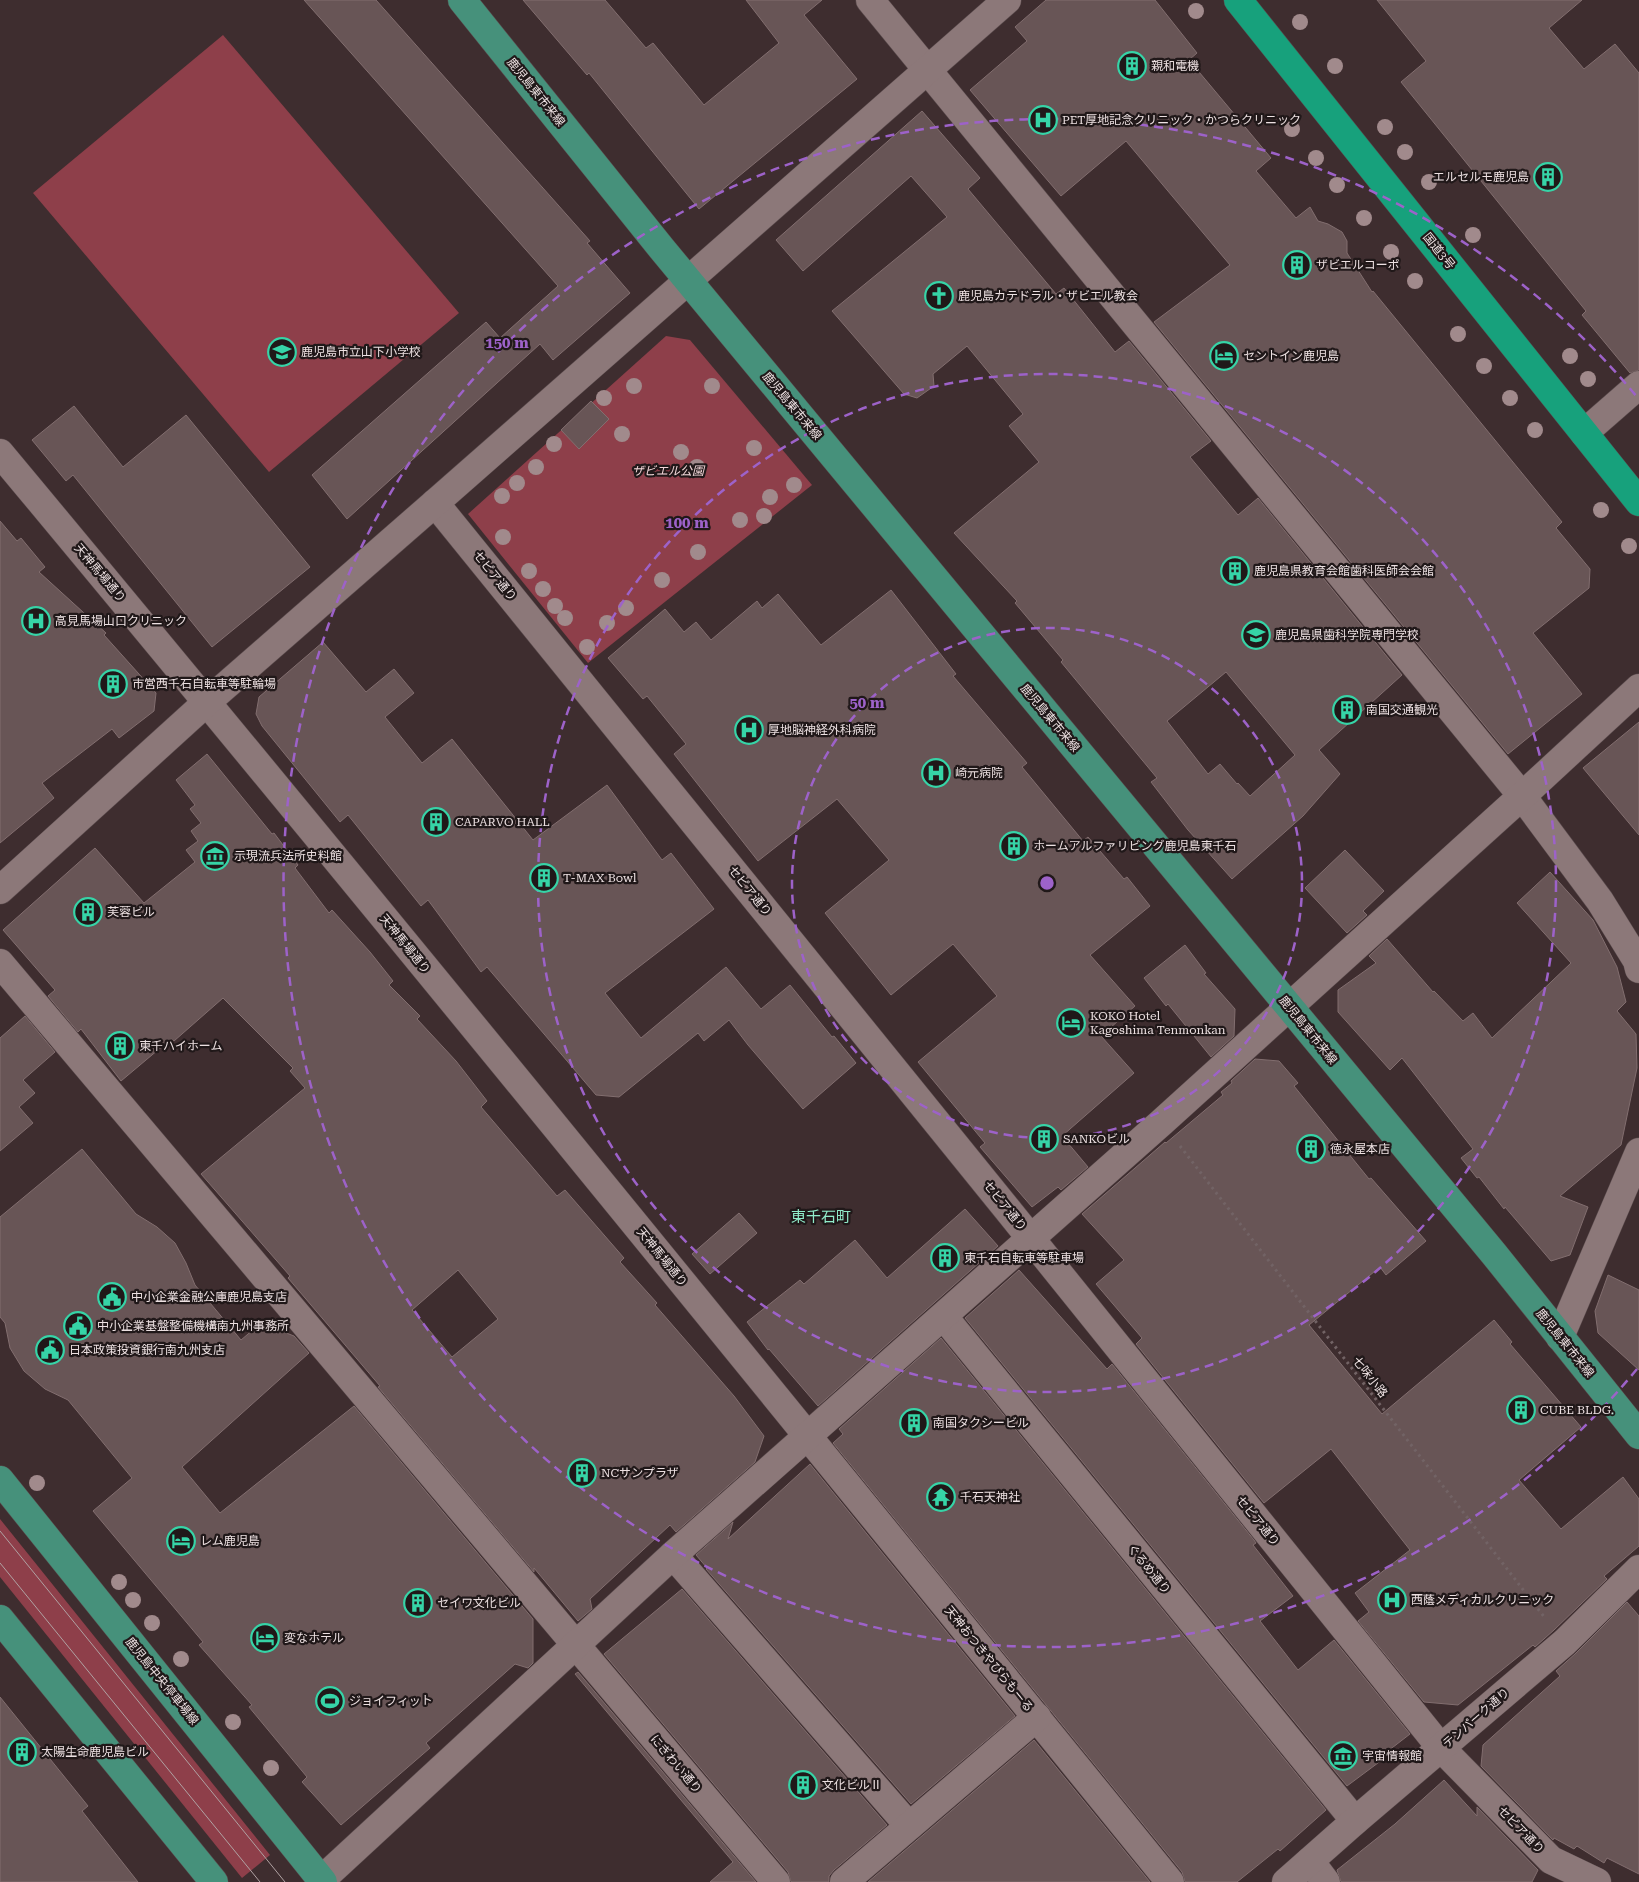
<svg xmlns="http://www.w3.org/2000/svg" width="1639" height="1882" font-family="'Roboto Serif','Noto Sans JP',serif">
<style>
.green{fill:#8e3f4a}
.building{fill:#685556;stroke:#826e6f;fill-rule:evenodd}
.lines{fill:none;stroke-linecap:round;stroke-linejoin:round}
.minor-casing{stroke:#594a4c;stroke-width:29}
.major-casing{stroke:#594a4c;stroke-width:29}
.highway-casing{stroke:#594a4c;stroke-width:29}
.path{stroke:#726365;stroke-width:3;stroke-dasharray:2.5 4;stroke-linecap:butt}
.minor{stroke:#8c7879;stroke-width:28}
.major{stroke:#46917b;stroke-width:28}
.highway{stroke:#17a17c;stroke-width:28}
.tram{stroke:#b0a2a3;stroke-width:1}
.tree{fill:#a18a8c}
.ring{fill:none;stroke:#9d62c9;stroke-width:2.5;stroke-dasharray:9 6}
.labels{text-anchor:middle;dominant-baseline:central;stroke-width:4.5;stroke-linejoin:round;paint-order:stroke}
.poi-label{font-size:12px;fill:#ece0e1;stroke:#201819;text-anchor:start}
.street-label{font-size:12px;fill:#ece0e1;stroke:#201819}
.park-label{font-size:12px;font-style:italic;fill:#f2d7d9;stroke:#201819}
.quarter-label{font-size:15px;fill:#90ecca;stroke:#201819}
.centre{fill:#9d62c9;stroke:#201819;stroke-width:2.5}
.ring-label{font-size:15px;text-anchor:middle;font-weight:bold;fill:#9d62c9;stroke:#201819;stroke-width:4.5;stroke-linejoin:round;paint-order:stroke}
</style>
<rect width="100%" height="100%" fill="#3e2d2f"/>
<g class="green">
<polygon points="223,35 459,313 269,472 33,193"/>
<polygon points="666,336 690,340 812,485 588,663 468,514"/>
<polygon points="0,1519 270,1855 242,1878 0,1577"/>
</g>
<g class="building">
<polygon points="304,0 376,0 590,241 587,243 630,293 553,360 540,344 347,519 312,475 486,322 500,338 558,286"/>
<polygon points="523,0 605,0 646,48 653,43 704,105 779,43 746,0 822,0 804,15 857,79 699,209 589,73 587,75"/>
<polygon points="1046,0 1155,0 1197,53 1189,60 1271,158 1256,171 1296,218 1310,207 1318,221 1328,224 1342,232 1347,241 1347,253 1372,292 1373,291 1562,522 1556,528 1590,569 1589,588 1533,633 1582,694 1508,754 1154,322 1230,265 1126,141 1061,196 970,90 1027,41 1015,27"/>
<polygon points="1377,0 1582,0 1549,28 1584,69 1615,44 1639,73 1639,370 1630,373 1582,315 1586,311 1401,82 1426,61"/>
<path d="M 922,111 L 980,178 L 968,189 L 1056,294 L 1064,288 L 1115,352 L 1129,341 L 1211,441 L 1190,457 L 1238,515 L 1258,498 L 1402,675 L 1319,750 L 1340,774 L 1303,816 L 1232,879 L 1188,830 L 1151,782 L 1157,778 L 1061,662 L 1063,660 L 1015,603 L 1017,601 L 954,533 L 1039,462 L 1009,426 L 1023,414 L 967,346 L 933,374 L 934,386 L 917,398 L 904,394 L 832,311 L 947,217 L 911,176 L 803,271 L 776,240 ZM 1226,672 L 1295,755 L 1250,796 L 1238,783 L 1237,784 L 1220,764 L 1208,774 L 1167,721 Z"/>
<polygon points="591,401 609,419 579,449 561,430"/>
<polygon points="74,406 123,467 186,415 310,567 212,647 73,475 66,481 32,440"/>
<polygon points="0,521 17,541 21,538 45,567 39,572 106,633 104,635 156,693 154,711 119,738 112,729 42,783 54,798 0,843"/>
<polygon points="891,590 956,674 953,676 1027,763 1022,767 1083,841 1088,837 1124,879 1127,877 1150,906 1090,955 1135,1006 1101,1036 1134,1073 1062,1136 1088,1167 1061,1190 1058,1187 1032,1207 980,1147 985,1143 918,1062 997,996 953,944 891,995 825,913 889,860 837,799 758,861 674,754 686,744 647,696 643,699 608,658 665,609 684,632 696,622 711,640 757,601 762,608 778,594 821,645"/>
<polygon points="323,642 366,692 394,669 414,693 385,717 422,763 452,739 533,840 607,785 662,860 671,853 714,909 605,993 641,1038 726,967 761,1009 790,985 832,1037 834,1036 856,1063 803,1109 748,1045 729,1020 704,1041 698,1033 619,1097 596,1095 487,967 481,972 428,900 421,906 348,815 340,822 262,726 256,714 259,697"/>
<polygon points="1639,722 1639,835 1583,768"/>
<path d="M 207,754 L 272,834 L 274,833 L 298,865 L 295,868 L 329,913 L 332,910 L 370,952 L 393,981 L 389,985 L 420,1016 L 417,1019 L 456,1061 L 487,1101 L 481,1107 L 557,1196 L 565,1190 L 624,1258 L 620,1262 L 657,1303 L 655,1305 L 734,1396 L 764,1436 L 755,1462 L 676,1532 L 670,1525 L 590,1599 L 592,1609 L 578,1621 L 534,1568 L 534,1572 L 378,1387 L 380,1386 L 288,1278 L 290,1276 L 201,1174 L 305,1088 L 290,1071 L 293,1068 L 223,998 L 174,1041 L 171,1039 L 121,1081 L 81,1029 L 78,1032 L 48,996 L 55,990 L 3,930 L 95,848 L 144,903 L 195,862 L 186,850 L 198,841 L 191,831 L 201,823 L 190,809 L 195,805 L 176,780 ZM 458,1270 L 498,1319 L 452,1357 L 412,1310 Z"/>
<polygon points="1345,850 1384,891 1363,911 1367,915 1347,933 1305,888"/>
<polygon points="1550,872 1593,920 1617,967 1626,1002 1617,1011 1636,1034 1637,1068 1621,1145 1560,1196 1588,1207 1570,1255 1551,1261 1505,1207 1504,1209 1479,1177 1477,1178 1461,1158 1473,1149 1402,1058 1390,1070 1338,1012 1338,990 1376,963 1369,956 1387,939 1433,992 1434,991 1463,1021 1473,1013 1492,1038 1571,963 1517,903"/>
<polygon points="1185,945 1206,973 1204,974 1235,1009 1234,1036 1211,1057 1168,1004 1166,1006 1144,978"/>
<polygon points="25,1016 55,1052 23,1080 35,1093 19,1107 33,1123 0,1151 0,1038"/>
<polygon points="1255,1059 1279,1061 1298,1083 1294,1086 1369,1179 1371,1178 1426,1241 1386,1275 1380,1267 1309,1325 1382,1414 1494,1320 1512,1342 1510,1344 1581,1427 1519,1480 1561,1529 1623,1477 1639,1499 1639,1546 1604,1576 1607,1579 1554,1630 1535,1647 1533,1645 1458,1705 1424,1702 1358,1621 1369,1612 1355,1593 1410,1550 1331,1449 1264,1503 1136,1344 1142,1338 1096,1284 1124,1260 1082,1214 1165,1142 1166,1143 1223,1095 1221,1092 1232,1083 1231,1081"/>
<polygon points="82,1149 136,1214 157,1227 175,1243 186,1263 195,1285 241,1340 261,1323 294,1336 309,1353 182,1467 220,1513 354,1406 533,1619 533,1663 528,1668 515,1664 426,1743 430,1748 341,1825 302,1782 307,1777 249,1707 252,1705 199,1645 203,1642 93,1511 132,1478 68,1400 45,1389 24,1371 10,1348 5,1323 0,1317 0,1217"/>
<polygon points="965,1209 998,1246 818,1406 769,1349 768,1350 747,1322 800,1280 804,1284 855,1240 887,1278"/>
<polygon points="739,1213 757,1233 710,1274 692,1254"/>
<polygon points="1019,1270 1107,1369 1112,1364 1254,1540 1256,1543 1253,1545 1293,1596 1260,1621 1298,1670 1334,1640 1410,1734 1388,1751 1390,1754 1347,1786 965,1318"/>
<polygon points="1608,1275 1639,1290 1639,1370 1598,1333 1595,1311"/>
<polygon points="941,1338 1326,1810 1280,1851 1278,1849 1237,1882 1185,1882 1182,1872 833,1443 843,1434 839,1429"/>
<polygon points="810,1464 1015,1716 911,1804 706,1569 707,1568 696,1555 733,1522 728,1539"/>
<polygon points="682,1589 887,1825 834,1870 829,1876 829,1882 791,1882 788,1872 604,1654"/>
<polygon points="1627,1602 1639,1616 1639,1874 1607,1858 1604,1863 1577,1846 1574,1849 1554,1838 1553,1840 1481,1766 1483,1745 1560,1676 1556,1671 1576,1653"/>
<polygon points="578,1672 756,1882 710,1882 733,1862 575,1674"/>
<polygon points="0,1697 88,1806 82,1811 138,1882 0,1882"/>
<polygon points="1034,1740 1150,1882 868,1882"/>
<polygon points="1444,1780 1477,1816 1477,1807 1538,1870 1532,1882 1341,1882 1337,1870 1395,1824"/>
</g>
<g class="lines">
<defs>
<g id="minor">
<polyline points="870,0 1522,796 1600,901 1637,961 1639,969"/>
<polyline points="1584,433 1639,385"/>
<path d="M 0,453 C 394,926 782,1404 1170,1882"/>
<polyline points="435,503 1007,1209 1441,1748 1551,1860 1597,1882"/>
<polyline points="0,890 207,702 435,503 1007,0"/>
<polyline points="0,963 776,1882"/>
<polyline points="944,1317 1355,1821"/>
<polyline points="1560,1337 1639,1152"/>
<polyline points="673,1555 909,1826"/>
<polyline points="1310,1861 1326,1882"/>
<polyline points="319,1882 673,1555 1162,1122 1522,796 1639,688"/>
<polyline points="844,1882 1037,1717"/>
<polyline points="1286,1882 1355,1821 1565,1642 1639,1569"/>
</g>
<g id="major">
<polyline points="462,0 662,249 1494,1254 1639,1435"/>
<polyline points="0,1480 323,1882"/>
<polyline points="0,1619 214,1882"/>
</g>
<polyline id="highway" points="1238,0 1639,502"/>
</defs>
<use href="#minor" class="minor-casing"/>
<use href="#major" class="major-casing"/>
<use href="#highway" class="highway-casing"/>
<polyline class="path" points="1180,1146 1545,1618"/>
<use href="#minor" class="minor"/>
<use href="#major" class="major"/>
<use href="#highway" class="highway"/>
<g class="tram">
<polyline points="0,1531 285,1882"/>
<polyline points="0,1563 260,1882"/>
</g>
</g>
<g class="tree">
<circle cx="1196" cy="11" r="8"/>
<circle cx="1300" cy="22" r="8"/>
<circle cx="1335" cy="66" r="8"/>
<circle cx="1385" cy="127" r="8"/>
<circle cx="1292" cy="129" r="8"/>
<circle cx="1405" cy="152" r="8"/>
<circle cx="1316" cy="158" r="8"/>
<circle cx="1429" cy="182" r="8"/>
<circle cx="1337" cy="185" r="8"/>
<circle cx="1364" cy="218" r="8"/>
<circle cx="1473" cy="235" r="8"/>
<circle cx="1391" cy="252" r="8"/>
<circle cx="1415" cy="281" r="8"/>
<circle cx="1458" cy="334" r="8"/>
<circle cx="1570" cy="356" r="8"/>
<circle cx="1484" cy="366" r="8"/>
<circle cx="1588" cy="379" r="8"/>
<circle cx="634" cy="386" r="8"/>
<circle cx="712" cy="386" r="8"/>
<circle cx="604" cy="398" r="8"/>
<circle cx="1510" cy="398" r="8"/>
<circle cx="1535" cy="430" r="8"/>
<circle cx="622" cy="434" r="8"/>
<circle cx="554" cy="444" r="8"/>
<circle cx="754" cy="448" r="8"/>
<circle cx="681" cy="452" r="8"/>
<circle cx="536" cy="467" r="8"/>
<circle cx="697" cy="467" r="8"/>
<circle cx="517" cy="483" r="8"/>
<circle cx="794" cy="485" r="8"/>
<circle cx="502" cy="496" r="8"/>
<circle cx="770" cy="497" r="8"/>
<circle cx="1601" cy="510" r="8"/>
<circle cx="764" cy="516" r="8"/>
<circle cx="740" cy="520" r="8"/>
<circle cx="503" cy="537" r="8"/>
<circle cx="1629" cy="546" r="8"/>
<circle cx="698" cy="552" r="8"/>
<circle cx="529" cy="571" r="8"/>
<circle cx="662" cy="580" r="8"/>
<circle cx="543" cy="589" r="8"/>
<circle cx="555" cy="606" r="8"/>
<circle cx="626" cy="608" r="8"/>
<circle cx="565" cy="618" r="8"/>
<circle cx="607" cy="623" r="8"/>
<circle cx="587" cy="647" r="8"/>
<circle cx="37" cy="1483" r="8"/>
<circle cx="119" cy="1582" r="8"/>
<circle cx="133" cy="1600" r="8"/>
<circle cx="152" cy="1623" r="8"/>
<circle cx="181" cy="1659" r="8"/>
<circle cx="233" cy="1722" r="8"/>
<circle cx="271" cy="1768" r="8"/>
</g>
<g class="ring">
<circle cx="1047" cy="883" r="255"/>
<circle cx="1047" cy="883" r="509"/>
<path d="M1637 1369A764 764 0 1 1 1637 397"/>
</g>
<defs>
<symbol id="building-ring" viewBox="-11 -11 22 22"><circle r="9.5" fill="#201819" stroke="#36d4a7" stroke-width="1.5"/><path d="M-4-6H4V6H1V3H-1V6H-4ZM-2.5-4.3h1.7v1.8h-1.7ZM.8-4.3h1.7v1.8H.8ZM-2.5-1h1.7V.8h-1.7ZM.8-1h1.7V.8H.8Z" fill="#36d4a7"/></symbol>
<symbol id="hospital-ring" viewBox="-11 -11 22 22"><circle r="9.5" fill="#201819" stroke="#36d4a7" stroke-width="1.5"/><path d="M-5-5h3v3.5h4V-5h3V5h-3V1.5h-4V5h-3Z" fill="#36d4a7"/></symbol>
<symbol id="church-ring" viewBox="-11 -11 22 22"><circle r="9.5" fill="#201819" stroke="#36d4a7" stroke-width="1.5"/><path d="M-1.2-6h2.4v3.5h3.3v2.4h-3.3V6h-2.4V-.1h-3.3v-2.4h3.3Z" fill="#36d4a7"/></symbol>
<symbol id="school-ring" viewBox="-11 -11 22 22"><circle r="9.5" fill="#201819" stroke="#36d4a7" stroke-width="1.5"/><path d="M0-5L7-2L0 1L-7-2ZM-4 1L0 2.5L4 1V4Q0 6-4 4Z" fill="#36d4a7"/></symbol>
<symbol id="hotel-ring" viewBox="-11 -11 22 22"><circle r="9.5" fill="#201819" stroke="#36d4a7" stroke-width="1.5"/><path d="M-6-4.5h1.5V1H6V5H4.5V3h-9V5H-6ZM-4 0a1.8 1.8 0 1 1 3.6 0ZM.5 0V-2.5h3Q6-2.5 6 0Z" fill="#36d4a7"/></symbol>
<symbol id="university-ring" viewBox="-11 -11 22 22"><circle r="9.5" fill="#201819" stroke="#36d4a7" stroke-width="1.5"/><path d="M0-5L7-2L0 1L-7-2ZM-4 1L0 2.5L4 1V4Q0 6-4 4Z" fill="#36d4a7"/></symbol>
<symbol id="museum-ring" viewBox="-11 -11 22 22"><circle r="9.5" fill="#201819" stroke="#36d4a7" stroke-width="1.5"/><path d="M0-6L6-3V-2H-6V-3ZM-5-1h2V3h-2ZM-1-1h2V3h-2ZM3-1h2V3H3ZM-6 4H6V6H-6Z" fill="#36d4a7"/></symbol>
<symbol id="civic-ring" viewBox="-11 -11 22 22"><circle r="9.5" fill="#201819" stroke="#36d4a7" stroke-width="1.5"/><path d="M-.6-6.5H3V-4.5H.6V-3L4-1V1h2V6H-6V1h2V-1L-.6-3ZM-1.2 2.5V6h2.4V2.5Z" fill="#36d4a7"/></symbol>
<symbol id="temple-ring" viewBox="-11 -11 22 22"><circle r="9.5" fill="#201819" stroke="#36d4a7" stroke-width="1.5"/><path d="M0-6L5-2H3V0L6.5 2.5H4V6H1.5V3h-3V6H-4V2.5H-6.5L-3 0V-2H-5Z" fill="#36d4a7"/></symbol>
<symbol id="stadium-ring" viewBox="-11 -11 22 22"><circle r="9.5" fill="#201819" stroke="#36d4a7" stroke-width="1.5"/><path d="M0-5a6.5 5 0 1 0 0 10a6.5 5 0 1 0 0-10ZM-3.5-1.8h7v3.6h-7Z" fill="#36d4a7"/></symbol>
</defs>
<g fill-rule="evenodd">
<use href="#building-ring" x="1116" y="50" width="32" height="32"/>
<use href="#hospital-ring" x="1027" y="104" width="32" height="32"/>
<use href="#building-ring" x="1532" y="161" width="32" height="32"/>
<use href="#building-ring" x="1281" y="249" width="32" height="32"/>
<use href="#church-ring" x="923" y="280" width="32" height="32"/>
<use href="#school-ring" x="266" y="336" width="32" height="32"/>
<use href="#hotel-ring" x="1208" y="340" width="32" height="32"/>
<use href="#building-ring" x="1219" y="555" width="32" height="32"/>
<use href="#hospital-ring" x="20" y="605" width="32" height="32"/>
<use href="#university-ring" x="1240" y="619" width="32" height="32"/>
<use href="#building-ring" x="97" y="668" width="32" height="32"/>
<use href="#building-ring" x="1331" y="694" width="32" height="32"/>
<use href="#hospital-ring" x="733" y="714" width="32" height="32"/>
<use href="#hospital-ring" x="920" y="757" width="32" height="32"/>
<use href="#building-ring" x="420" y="806" width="32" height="32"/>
<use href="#building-ring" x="998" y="830" width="32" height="32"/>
<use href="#museum-ring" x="199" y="840" width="32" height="32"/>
<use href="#building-ring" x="528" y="862" width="32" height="32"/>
<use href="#building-ring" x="72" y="896" width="32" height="32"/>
<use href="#hotel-ring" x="1055" y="1007" width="32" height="32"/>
<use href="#building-ring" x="104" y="1030" width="32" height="32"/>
<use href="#building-ring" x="1028" y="1123" width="32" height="32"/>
<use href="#building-ring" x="1295" y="1133" width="32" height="32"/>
<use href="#building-ring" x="929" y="1242" width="32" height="32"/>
<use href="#civic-ring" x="96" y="1281" width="32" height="32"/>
<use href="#civic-ring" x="62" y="1310" width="32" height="32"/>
<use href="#civic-ring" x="34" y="1334" width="32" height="32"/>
<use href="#building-ring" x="1505" y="1394" width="32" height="32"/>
<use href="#building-ring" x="898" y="1407" width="32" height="32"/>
<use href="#building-ring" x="566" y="1457" width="32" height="32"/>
<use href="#temple-ring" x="925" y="1481" width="32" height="32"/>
<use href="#hotel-ring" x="165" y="1525" width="32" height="32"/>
<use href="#hospital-ring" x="1376" y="1584" width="32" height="32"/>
<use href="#building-ring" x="402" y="1587" width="32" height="32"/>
<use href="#hotel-ring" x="249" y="1622" width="32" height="32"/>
<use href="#stadium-ring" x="314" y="1685" width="32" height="32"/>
<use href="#building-ring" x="6" y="1736" width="32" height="32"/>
<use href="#museum-ring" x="1327" y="1740" width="32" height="32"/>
<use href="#building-ring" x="787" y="1769" width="32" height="32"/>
</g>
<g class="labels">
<g class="poi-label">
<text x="1151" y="66">親和電機</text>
<text x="1062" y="120">PET厚地記念クリニック・かつらクリニック</text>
<text x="1529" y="177" text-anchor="end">エルセルモ鹿児島</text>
<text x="1316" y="265">ザビエルコーポ</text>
<text x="958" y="296">鹿児島カテドラル・ザビエル教会</text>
<text x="301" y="352">鹿児島市立山下小学校</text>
<text x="1243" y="356">セントイン鹿児島</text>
<text x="1254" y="571">鹿児島県教育会館歯科医師会会館</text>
<text x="55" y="621">高見馬場山口クリニック</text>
<text x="1275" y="635">鹿児島県歯科学院専門学校</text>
<text x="132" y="684">市営西千石自転車等駐輪場</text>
<text x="1366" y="710">南国交通観光</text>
<text x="768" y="730">厚地脳神経外科病院</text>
<text x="955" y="773">崎元病院</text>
<text x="455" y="822">CAPARVO HALL</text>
<text x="1033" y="846">ホームアルファリビング鹿児島東千石</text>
<text x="234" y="856">示現流兵法所史料館</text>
<text x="563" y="878">T-MAX Bowl</text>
<text x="107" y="912">芙蓉ビル</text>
<text x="1090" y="1016">KOKO Hotel<tspan x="1090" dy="14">Kagoshima Tenmonkan</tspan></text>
<text x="139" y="1046">東千ハイホーム</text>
<text x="1063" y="1139">SANKOビル</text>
<text x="1330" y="1149">徳永屋本店</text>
<text x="964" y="1258">東千石自転車等駐車場</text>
<text x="131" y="1297">中小企業金融公庫鹿児島支店</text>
<text x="97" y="1326">中小企業基盤整備機構南九州事務所</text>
<text x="69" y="1350">日本政策投資銀行南九州支店</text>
<text x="1540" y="1410">CUBE BLDG.</text>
<text x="933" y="1423">南国タクシービル</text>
<text x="601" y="1473">NCサンプラザ</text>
<text x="960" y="1497">千石天神社</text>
<text x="200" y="1541">レム鹿児島</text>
<text x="1411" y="1600">西蔭メディカルクリニック</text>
<text x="437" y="1603">セイワ文化ビル</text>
<text x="284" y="1638">変なホテル</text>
<text x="349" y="1701">ジョイフィット</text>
<text x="41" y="1752">太陽生命鹿児島ビル</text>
<text x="1362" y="1756">宇宙情報館</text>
<text x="822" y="1785">文化ビルⅡ</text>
</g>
<g class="street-label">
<text transform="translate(536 92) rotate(51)">鹿児島東市来線</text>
<text transform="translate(1439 251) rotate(51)">国道3号</text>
<text transform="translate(792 406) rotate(50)">鹿児島東市来線</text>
<text transform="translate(100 573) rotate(50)">天神馬場通り</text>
<text transform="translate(495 576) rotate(51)">セピア通り</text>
<text transform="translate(1050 718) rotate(50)">鹿児島東市来線</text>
<text transform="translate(750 891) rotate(51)">セピア通り</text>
<text transform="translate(405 944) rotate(51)">天神馬場通り</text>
<text transform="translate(1308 1030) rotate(51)">鹿児島東市来線</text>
<text transform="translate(1005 1206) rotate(51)">セピア通り</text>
<text transform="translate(662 1257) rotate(51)">天神馬場通り</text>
<text transform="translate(1565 1343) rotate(51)">鹿児島東市来線</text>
<text transform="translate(1370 1377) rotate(52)">七味小路</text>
<text transform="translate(1258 1521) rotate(51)">セピア通り</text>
<text transform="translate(1149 1569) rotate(51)">ぐるめ通り</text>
<text transform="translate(989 1659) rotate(51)">天神おつきやぴらもーる</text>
<text transform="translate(162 1681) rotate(51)">鹿児島中央停車場線</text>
<text transform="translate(1476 1718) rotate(-41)">テンパーク通り</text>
<text transform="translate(676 1764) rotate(50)">にぎわい通り</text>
<text transform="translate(1521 1830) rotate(46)">セピア通り</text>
</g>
<g class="park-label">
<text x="668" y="471">ザビエル公園</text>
</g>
<g class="quarter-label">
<text x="821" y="1217">東千石町</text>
</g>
</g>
<circle cx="1047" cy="883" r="8" class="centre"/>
<g class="ring-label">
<text x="507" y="348">150 m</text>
<text x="687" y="528">100 m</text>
<text x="867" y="708">50 m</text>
</g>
</svg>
